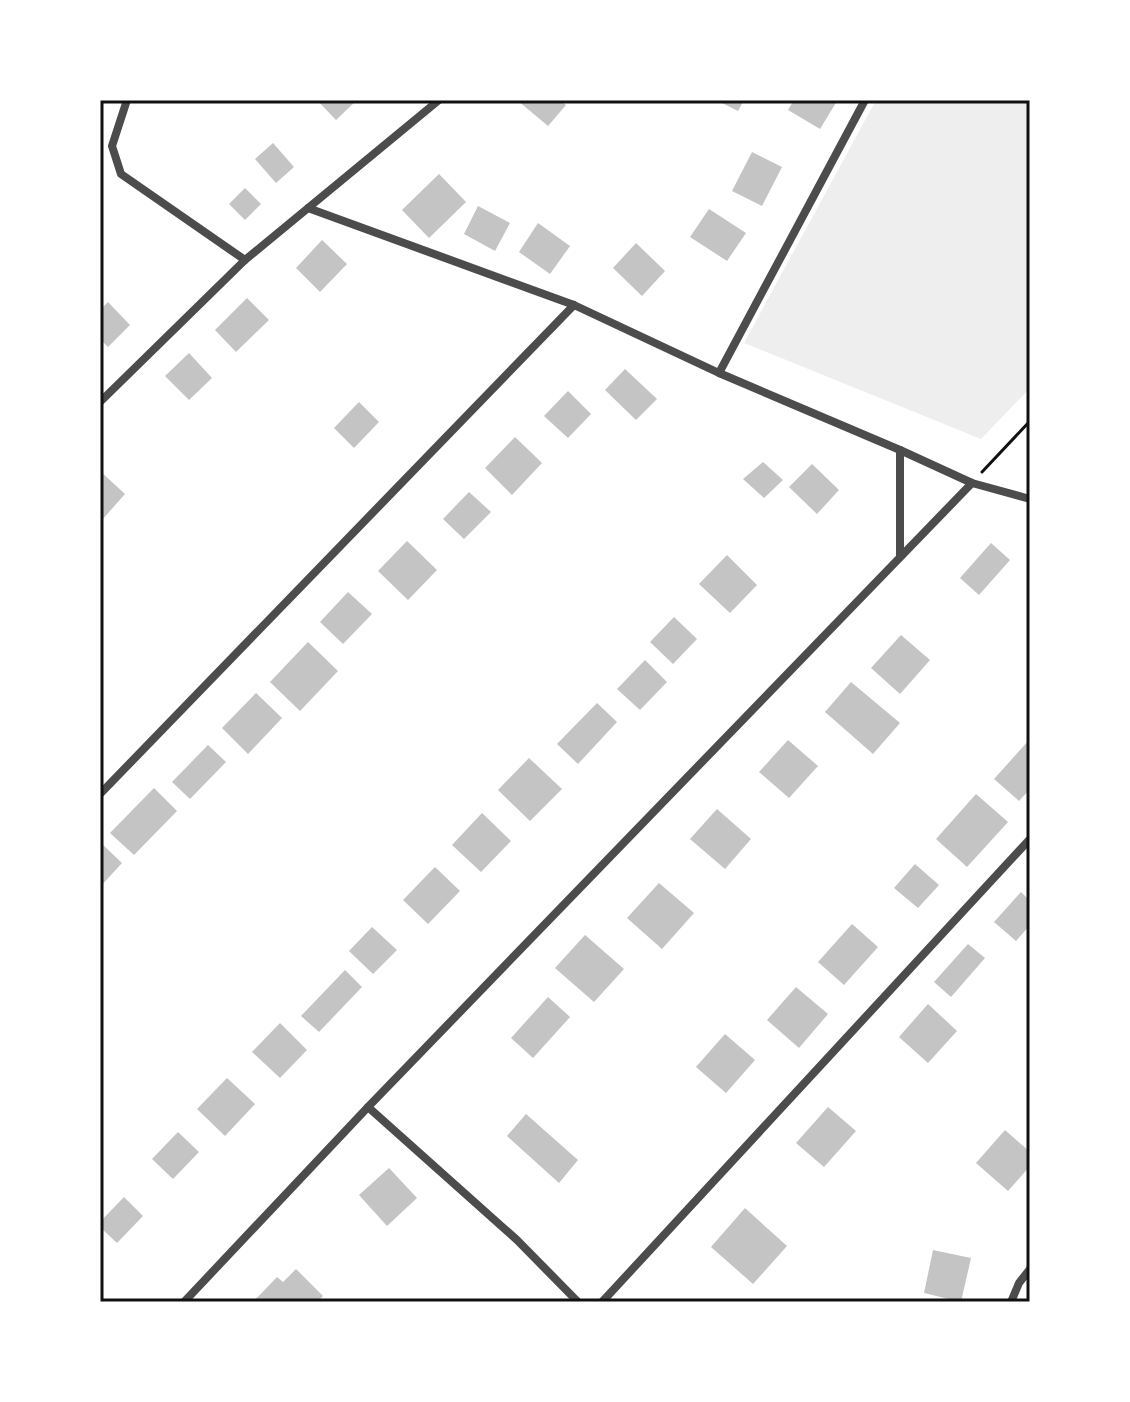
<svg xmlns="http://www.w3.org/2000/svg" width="1130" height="1402" font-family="'IBM Plex Serif',serif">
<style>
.green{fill:#eee}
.building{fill:#c4c4c4}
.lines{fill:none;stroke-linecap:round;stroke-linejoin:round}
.path{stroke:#111;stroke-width:3}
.minor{stroke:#4c4c4c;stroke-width:8}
.neatline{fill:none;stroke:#111;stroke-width:3}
</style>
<rect width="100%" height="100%" fill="#fff"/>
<polygon class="green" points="876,100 1030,100 1030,388 981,439 744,343"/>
<g class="building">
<polygon points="317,100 357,100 336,120"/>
<polygon points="517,100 559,100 566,105 548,126"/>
<polygon points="716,100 744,100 738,111"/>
<polygon points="794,100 835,100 837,101 820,129 788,110"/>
<polygon points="273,143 294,167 276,183 255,159"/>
<polygon points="752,152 782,167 762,206 732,191"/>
<polygon points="439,174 466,202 429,238 402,210"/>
<polygon points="245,188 261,204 245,220 229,204"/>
<polygon points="478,206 510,223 495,251 464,234"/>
<polygon points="709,209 746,233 727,261 690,237"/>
<polygon points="538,223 570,246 550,274 519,252"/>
<polygon points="322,240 347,264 320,292 296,268"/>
<polygon points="636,243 665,271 642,296 613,268"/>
<polygon points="247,298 269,320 236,352 215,330"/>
<polygon points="108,302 130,325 108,347 100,339 100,310"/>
<polygon points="189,353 212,378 189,400 165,376"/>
<polygon points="625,369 657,399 636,420 605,390"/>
<polygon points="568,391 591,414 568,438 544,416"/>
<polygon points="359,402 379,422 354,448 334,428"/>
<polygon points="515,437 542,463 512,495 485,468"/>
<polygon points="763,462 783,480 764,498 743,479"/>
<polygon points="812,464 839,490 817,514 789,487"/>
<polygon points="100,471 125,494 102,520 100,518"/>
<polygon points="469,492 491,512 464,539 443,519"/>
<polygon points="407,541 437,570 408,600 378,571"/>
<polygon points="991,543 1010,560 979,595 960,578"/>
<polygon points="727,555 757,585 730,613 699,584"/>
<polygon points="348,592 372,614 343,644 320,622"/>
<polygon points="674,617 697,639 673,664 650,642"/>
<polygon points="901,635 930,660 900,694 871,668"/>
<polygon points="308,642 338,671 300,711 270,682"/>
<polygon points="645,660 667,682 640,710 617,689"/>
<polygon points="851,682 900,723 873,754 825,712"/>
<polygon points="256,693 282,718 248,754 222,728"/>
<polygon points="597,703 617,722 578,764 557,744"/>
<polygon points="1030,739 1030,789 1019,801 994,779"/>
<polygon points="788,740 818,766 789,798 759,772"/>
<polygon points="208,745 226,762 190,799 172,782"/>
<polygon points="529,758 562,789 530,821 498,790"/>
<polygon points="154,788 177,811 134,855 110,833"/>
<polygon points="976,794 1008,822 967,867 936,839"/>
<polygon points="717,809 751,839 725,869 690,839"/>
<polygon points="482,813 511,841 481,872 452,845"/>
<polygon points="100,842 122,863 100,887"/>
<polygon points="915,864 939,885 918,908 894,888"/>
<polygon points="435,867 460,891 428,924 403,900"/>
<polygon points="659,883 694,913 662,949 627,918"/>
<polygon points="1021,892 1030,901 1030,925 1016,941 994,922"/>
<polygon points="852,924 878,947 844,985 818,962"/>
<polygon points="372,927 397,950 373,974 349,951"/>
<polygon points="585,935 624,969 594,1002 555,968"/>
<polygon points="968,944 985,958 951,997 934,982"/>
<polygon points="345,970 362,987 319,1032 301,1016"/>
<polygon points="796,987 828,1014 799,1048 767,1020"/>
<polygon points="548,997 570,1017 533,1058 511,1038"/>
<polygon points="928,1004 957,1031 928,1063 899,1037"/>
<polygon points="280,1023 307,1050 280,1078 252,1052"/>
<polygon points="725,1034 755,1060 726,1093 696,1067"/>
<polygon points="227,1078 255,1104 225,1136 197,1109"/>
<polygon points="828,1107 856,1131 824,1167 796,1143"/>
<polygon points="526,1114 578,1160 559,1183 507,1136"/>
<polygon points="1005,1130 1030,1152 1030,1166 1008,1191 976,1163"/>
<polygon points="178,1132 199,1152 173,1179 152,1159"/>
<polygon points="389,1168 417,1198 387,1226 359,1195"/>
<polygon points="124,1197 143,1216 117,1243 100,1227 100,1222"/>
<polygon points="745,1208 787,1246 753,1284 711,1247"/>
<polygon points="933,1250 971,1258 961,1302 924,1293"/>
<polygon points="296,1269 323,1296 317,1302 257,1302 255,1300 277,1277 283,1282"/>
</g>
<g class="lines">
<polyline class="path" points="982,472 1030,421"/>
<g class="minor">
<polyline points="127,100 112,146 121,174 245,260"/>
<polyline points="308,208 574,305 719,373 900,450 972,483 1030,499"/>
<polyline points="719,373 865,100"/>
<polyline points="100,402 245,260 439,100"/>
<polyline points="900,450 900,556"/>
<polyline points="100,794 574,305"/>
<polyline points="368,1107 517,1240 578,1302"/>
<polyline points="184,1302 368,1107 972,483"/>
<polyline points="602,1302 1030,839"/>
<polyline points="1011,1302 1019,1283 1030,1269"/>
</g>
</g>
<rect width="1130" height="1402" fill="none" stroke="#ffffff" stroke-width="204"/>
<rect x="102" y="102" width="926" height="1198" class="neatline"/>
</svg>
